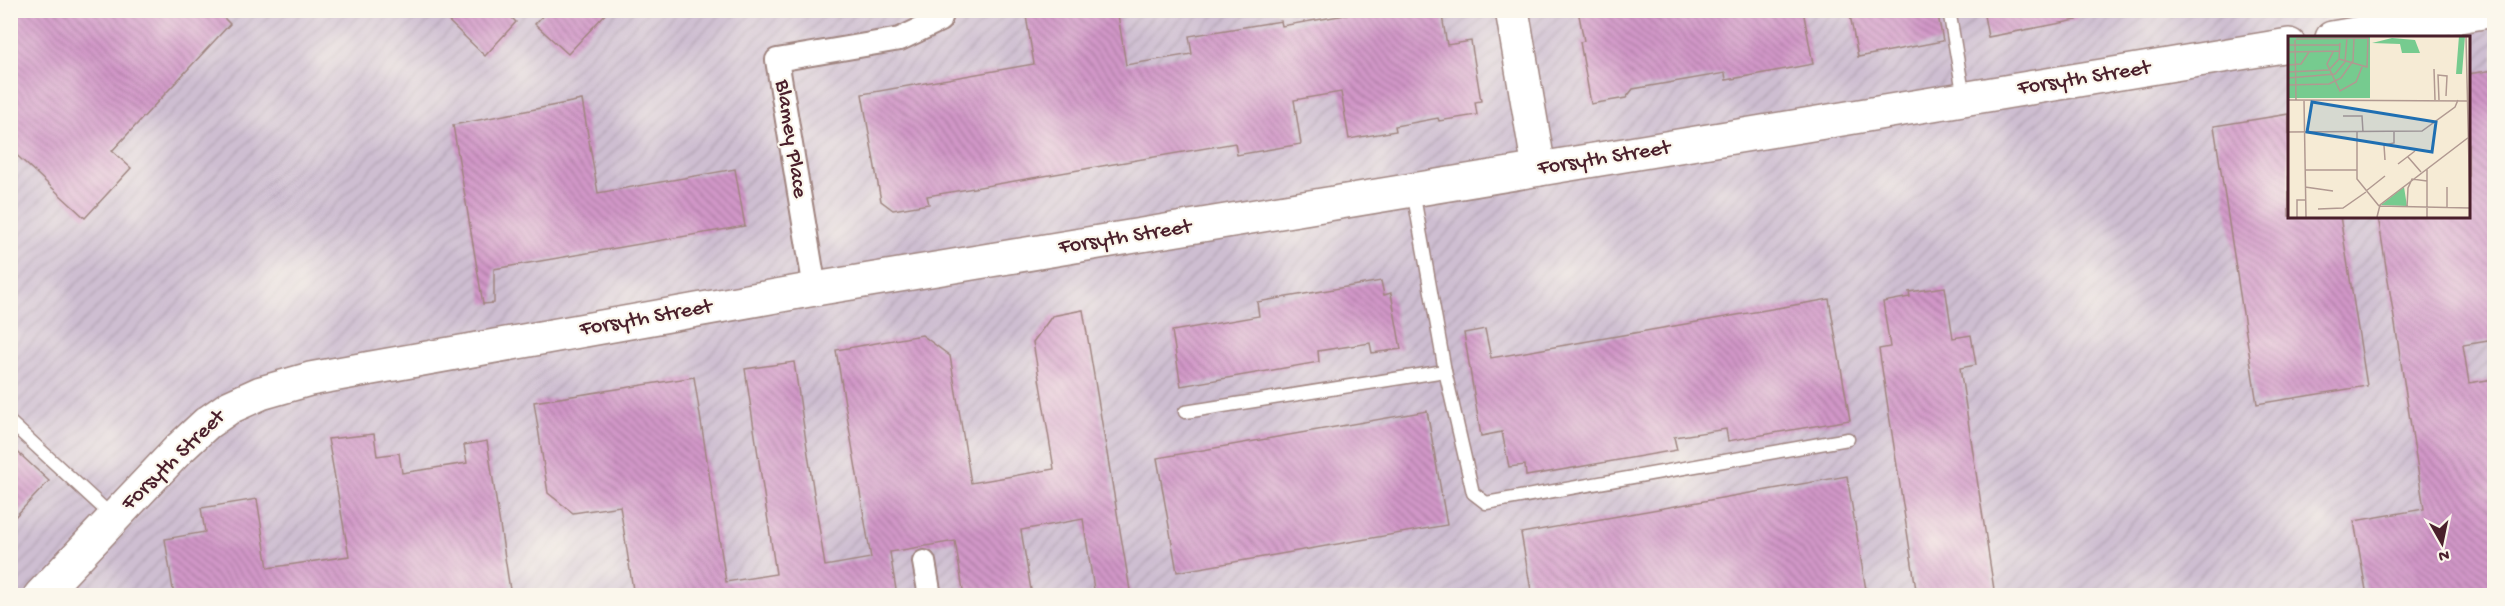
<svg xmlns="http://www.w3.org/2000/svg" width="2505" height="606" font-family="'Gochi Hand',sans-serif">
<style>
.industrial{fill:url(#industrial-furrows);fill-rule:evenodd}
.building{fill:url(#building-back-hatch)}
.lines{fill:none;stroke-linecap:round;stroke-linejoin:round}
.lane-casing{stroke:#a08580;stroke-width:15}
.street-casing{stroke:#a08580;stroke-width:26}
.secondary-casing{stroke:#a08580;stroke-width:36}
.lane{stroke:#fff;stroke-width:12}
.street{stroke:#fff;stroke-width:22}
.secondary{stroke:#fff;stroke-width:33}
.labels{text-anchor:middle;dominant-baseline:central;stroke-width:4.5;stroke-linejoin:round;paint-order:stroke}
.street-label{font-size:22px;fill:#4a1f2b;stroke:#fbf7ec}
.inset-road{fill:none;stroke:#b19991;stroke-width:1.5}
.view{fill:#1f6fb2;fill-opacity:0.15;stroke:#1f6fb2;stroke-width:3}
.inset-edge{fill:none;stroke:#4a1f2b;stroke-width:3}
</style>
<defs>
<pattern id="industrial-furrows" width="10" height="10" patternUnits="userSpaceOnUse" patternTransform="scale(1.5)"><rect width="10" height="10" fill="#cebed1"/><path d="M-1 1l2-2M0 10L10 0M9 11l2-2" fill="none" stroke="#b2a3b4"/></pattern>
<pattern id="building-back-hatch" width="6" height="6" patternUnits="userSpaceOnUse" patternTransform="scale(1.5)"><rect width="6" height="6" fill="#d197c8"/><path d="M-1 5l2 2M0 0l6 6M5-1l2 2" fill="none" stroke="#ac7ba3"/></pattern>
</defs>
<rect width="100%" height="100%" fill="#fbf7ec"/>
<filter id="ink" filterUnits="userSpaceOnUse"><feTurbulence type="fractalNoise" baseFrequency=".0167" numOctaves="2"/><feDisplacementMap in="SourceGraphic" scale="12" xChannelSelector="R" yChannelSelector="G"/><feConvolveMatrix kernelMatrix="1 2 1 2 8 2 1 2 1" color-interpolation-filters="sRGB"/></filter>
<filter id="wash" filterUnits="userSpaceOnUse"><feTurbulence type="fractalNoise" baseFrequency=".008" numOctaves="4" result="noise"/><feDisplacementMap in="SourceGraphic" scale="24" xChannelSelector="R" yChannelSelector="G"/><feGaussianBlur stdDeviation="1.35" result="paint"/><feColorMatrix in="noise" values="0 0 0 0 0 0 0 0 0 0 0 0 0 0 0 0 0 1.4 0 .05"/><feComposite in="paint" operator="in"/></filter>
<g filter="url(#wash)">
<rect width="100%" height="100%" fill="#f6ebd5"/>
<path class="industrial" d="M 11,11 L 2494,11 L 2494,595 L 11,595 ZM 2289,38 L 2468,38 L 2468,216 L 2289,216 Z"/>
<g id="blocks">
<g class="building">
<polygon points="10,10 216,10 230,24 112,151 131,168 85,218 10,149"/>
<polygon points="437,10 504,10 516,22 485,56"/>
<polygon points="548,10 609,10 568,54 535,24"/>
<polygon points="1025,10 1099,10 1100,18 1118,15 1126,65 1192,54 1189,36 1281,21 1282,26 1374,10 1441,10 1447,45 1471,41 1481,101 1475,102 1477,115 1439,121 1438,118 1395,126 1396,131 1349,139 1341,92 1294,100 1301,144 1237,155 1235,143 927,196 929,204 893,210 881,201 862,94 1034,64"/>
<polygon points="1578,10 1803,10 1813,64 1726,80 1725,73 1633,89 1626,98 1591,104 1580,42 1584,41"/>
<polygon points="1849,10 1937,10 1943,41 1858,57"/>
<polygon points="1983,10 2076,10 2077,20 1988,37"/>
<polygon points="2494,70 2494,340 2463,345 2469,383 2494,379 2494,596 2367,596 2354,521 2424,509 2378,216 2468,216 2468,74"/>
<polygon points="582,100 598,193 735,169 745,226 494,269 494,303 483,304 453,125"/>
<polygon points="2289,114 2289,216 2340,216 2367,386 2257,404 2214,126"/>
<polygon points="1381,281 1384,295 1391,293 1401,349 1372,353 1370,343 1318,351 1319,362 1181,386 1172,331 1259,316 1257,302"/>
<polygon points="1945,287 1953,338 1971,335 1976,365 1960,368 1995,596 1917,596 1879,349 1890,347 1883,302 1910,297 1909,292"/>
<polygon points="1829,299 1850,420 1728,441 1726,429 1674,437 1677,450 1526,476 1525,465 1509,467 1502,432 1481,436 1464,333 1485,329 1491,358"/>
<polygon points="1083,310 1131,596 1095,596 1083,519 1021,530 1032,596 964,596 955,541 890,552 897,596 634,596 620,506 573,513 548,493 534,402 694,377 726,582 776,574 745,369 794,362 825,566 871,558 836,350 922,335 950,356 971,483 1054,469 1033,342 1052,316"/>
<polygon points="1427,411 1447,525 1177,572 1157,458"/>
<polygon points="374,434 377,456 399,453 402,473 467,463 464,445 487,441 510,590 477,596 174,596 165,539 205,532 201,508 257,499 268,568 349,556 328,439"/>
<polygon points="10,445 49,481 10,522"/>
<polygon points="1847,476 1867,596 1532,596 1521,533"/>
</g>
</g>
</g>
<g filter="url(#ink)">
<use href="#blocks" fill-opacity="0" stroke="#a08580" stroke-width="1.5"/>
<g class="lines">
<defs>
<g id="lane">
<polyline points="1949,10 1964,98"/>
<polyline points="1413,191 1445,371 1473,493 1486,503 1848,439"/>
<polyline points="1185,412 1445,371"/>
<polyline points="10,422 113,517"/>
</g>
<g id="street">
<polyline points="815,289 777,60 900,39 940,20 944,10"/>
<polyline points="924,562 930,596"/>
</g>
<g id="secondary">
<polyline points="1512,10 1539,169"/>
<polyline points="2332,38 2494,10"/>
<polyline points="40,596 179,449 207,423 230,407 261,393 310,379 815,289 2289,45"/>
</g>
</defs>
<use href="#lane" class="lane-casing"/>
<use href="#street" class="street-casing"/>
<use href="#secondary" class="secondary-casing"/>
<use href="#lane" class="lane"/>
<use href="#street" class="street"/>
<use href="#secondary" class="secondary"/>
</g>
</g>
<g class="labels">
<g class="street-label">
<text transform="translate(2084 79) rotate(-9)">Forsyth Street</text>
<text transform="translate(790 139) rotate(81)">Blamey Place</text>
<text transform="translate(1604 159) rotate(-9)">Forsyth Street</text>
<text transform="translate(1125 238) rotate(-9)">Forsyth Street</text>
<text transform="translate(646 319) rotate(-10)">Forsyth Street</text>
<text transform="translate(174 461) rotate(-44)">Forsyth Street</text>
</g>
</g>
<g transform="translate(2288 36)">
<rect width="182" height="182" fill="#f6ebd5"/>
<path d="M 171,0 L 177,0 L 174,38 L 168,38 ZM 104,2 L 127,4 L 132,17 L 114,17 L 112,8 L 84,7 ZM 116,151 L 119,170 L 93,169 Z" fill="#76cb8f"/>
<path d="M 0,0 L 82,0 L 82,62 L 0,62 Z" fill="#76cb8f"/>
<path class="inset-road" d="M 178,0 L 182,174M 8,3 L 80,2M 7,4 L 8,64M 0,9 L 52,9M 0,16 L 52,15M 45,16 L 39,28 L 52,55 L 68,46 L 74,31M 51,23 L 79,31 L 80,2M 0,29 L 13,28 L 21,16M 146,33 L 147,64M 41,34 L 51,23 L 52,7M 0,36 L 41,34M 0,42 L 47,38 L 57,26 L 59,2M 0,49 L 41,48 L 53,42 L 65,25 L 66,2M 0,64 L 179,65M 16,64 L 18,181M 151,64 L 150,39 L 159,40 L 158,60M 55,80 L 74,80 L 75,96M 0,96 L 134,95 L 167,71 L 170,64M 69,96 L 69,143 L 91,170M 120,121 L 133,136M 97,124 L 96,109 L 106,107 L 106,95M 110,128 L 127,115M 17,134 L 69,134M 17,151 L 45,155M 159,151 L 159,171M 78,155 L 97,140M 0,157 L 0,181M 91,170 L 182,172M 119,171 L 120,152 L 124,143 L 139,145M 30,173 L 55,172 L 78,156M 9,181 L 9,164 L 18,164M 89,181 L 92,169 L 181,101M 139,181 L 139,133"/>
<path class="view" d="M 24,66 L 148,86 L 144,116 L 19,96 Z"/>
<rect width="182" height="182" class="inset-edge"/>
</g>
<rect width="2505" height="606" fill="none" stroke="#fbf7ec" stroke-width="36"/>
<g transform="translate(2442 543) rotate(171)" stroke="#fbf7ec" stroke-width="4.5" paint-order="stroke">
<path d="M0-4.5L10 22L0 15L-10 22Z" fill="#4a1f2b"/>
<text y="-9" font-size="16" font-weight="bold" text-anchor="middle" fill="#4a1f2b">N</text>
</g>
</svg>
